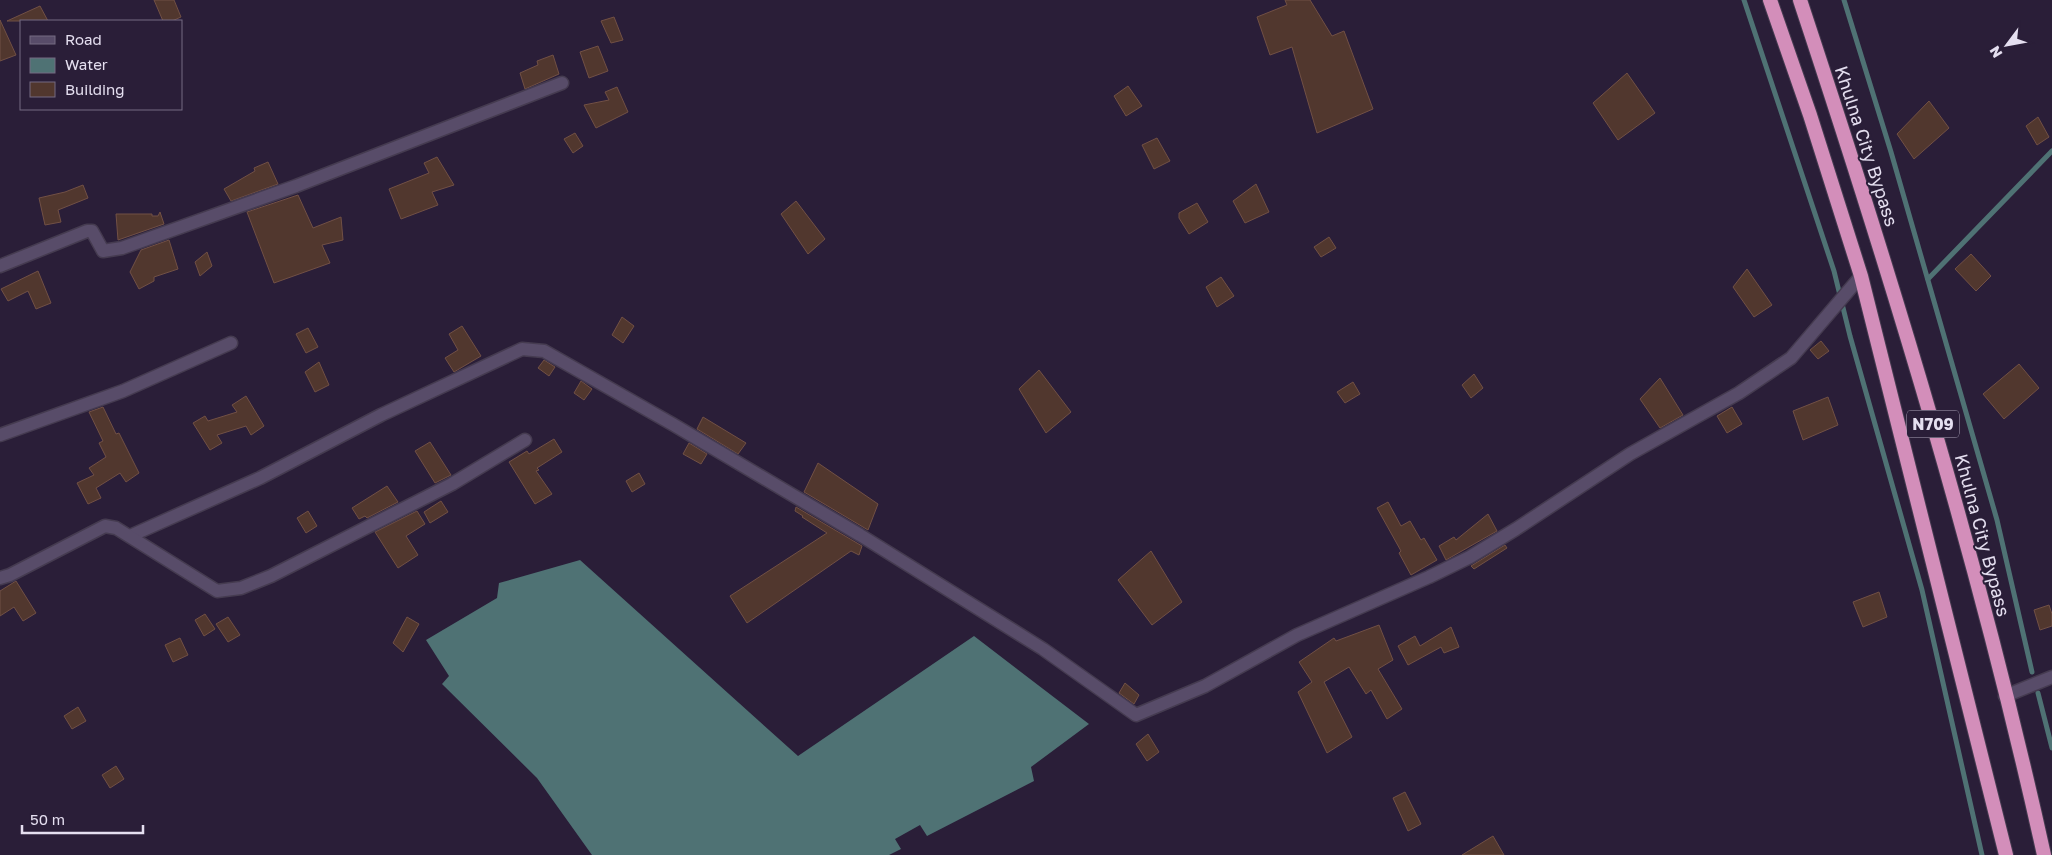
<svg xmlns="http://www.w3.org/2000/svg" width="2052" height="855" font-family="'Golos Text',sans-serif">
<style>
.water{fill:#4f7274}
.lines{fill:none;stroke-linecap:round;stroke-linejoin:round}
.stream{stroke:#4f7274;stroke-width:5}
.building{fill:#51372e;stroke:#715045}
.minor-casing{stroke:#453b50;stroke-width:15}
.trunk-casing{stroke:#453b50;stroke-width:16}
.minor{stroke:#584c69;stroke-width:12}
.trunk{stroke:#d38eba;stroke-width:14}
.labels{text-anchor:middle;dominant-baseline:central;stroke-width:4;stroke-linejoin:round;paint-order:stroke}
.shield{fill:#2a1e38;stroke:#ada5b9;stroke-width:1}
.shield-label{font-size:16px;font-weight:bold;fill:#e5dff0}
.street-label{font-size:18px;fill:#e5dff0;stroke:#2a1e38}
</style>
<rect width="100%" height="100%" fill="#2a1e38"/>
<polygon class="water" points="580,560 798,756 974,636 1089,724 1031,767 1034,781 927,836 920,825 895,839 901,849 889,855 592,855 537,778 442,684 449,676 426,640 497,598 499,583"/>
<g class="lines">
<g class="stream">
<polyline points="1744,0 1834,271 1850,336 1922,590 1982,855"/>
<polyline points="1844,0 1891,152 1997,520 2032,672"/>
<polyline points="1928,279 2052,151"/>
<polyline points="2038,693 2052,748"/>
</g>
</g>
<g class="building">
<polygon points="154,0 174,0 181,17 172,21 163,21"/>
<polygon points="1285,0 1310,0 1332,36 1344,31 1373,109 1317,133 1292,47 1270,55 1257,17 1287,5"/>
<polygon points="40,6 48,21 7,21"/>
<polygon points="614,17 623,40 611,43 601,21"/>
<polygon points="0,20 16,55 0,61"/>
<polygon points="598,46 608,71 589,78 580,52"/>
<polygon points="553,55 559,74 525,89 520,73 538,65 537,61"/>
<polygon points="1627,73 1655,113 1618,140 1593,103"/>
<polygon points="1128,86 1142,106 1126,116 1114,96"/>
<polygon points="617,87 628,112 596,128 584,105 609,100 605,92"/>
<polygon points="1929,101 1949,128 1914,159 1897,134"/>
<polygon points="2038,117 2049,137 2037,145 2026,126"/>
<polygon points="575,133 583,146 573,153 564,139"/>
<polygon points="1157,138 1170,161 1154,169 1142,145"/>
<polygon points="437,157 454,185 432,192 438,205 401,219 389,189 429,173 424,163"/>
<polygon points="268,162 278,184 231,201 224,189 255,171 254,168"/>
<polygon points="1256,184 1269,212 1245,223 1233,201"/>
<polygon points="83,185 88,198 58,210 61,222 45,225 39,198 65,192"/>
<polygon points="298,195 313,228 341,217 343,240 322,245 330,263 274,283 247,212"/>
<polygon points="796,201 825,239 808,254 781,214"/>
<polygon points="1197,203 1208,222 1189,234 1179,218 1179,213"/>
<polygon points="160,212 164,224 118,240 116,214 152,214 152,216 158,216"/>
<polygon points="1329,237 1336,248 1321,257 1314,247"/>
<polygon points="169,240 178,269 154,277 154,281 139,289 130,272 141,250"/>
<polygon points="207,252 212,266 200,276 195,262"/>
<polygon points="1971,254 1991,276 1976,291 1955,269"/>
<polygon points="1747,269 1772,305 1754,317 1733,287"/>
<polygon points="38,271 51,303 36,309 28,291 8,301 1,289"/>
<polygon points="1221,277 1234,296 1217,307 1206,287"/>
<polygon points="622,317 634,326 623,343 612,335"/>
<polygon points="462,326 481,356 454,372 445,358 458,350 449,334"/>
<polygon points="308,328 318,347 306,353 296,334"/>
<polygon points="1821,341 1829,351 1818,359 1810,350"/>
<polygon points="544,360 555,367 549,376 538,368"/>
<polygon points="319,362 329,385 315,392 305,372"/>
<polygon points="2019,364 2039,388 2004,419 1983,394"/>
<polygon points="1039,370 1071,412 1046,433 1019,389"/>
<polygon points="1474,374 1483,388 1471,398 1462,385"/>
<polygon points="1660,378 1683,415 1660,428 1640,399"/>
<polygon points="581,381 592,389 584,400 574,393"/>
<polygon points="1353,382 1360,394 1345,403 1337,392"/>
<polygon points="246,396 264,426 251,435 246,426 217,435 222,443 210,450 193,423 205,416 208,421 237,412 232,405"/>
<polygon points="1828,397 1838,425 1803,440 1793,411"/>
<polygon points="103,407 116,434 119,433 139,473 126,482 120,473 96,488 101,498 88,504 77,483 94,475 89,468 106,457 99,443 103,441 89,412"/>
<polygon points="1732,407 1742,424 1727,433 1717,416"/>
<polygon points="703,417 746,443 738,454 697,429"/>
<polygon points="554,439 562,452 537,468 539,470 536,471 552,494 535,504 509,462 527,451 529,454"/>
<polygon points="430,442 451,475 435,483 415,451"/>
<polygon points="689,443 707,454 701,464 683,454"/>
<polygon points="818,463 878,504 868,530 804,492"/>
<polygon points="639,473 645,484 632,492 626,481"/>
<polygon points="387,486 398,502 367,518 365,516 359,519 352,508"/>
<polygon points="441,501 448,512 430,523 424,512"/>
<polygon points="1388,502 1401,526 1410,521 1421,540 1424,538 1437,560 1411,575 1399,553 1401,551 1377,508"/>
<polygon points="796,507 862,546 859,555 851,551 747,623 730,596 827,533 802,517 803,516 795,511"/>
<polygon points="308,511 317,526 306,533 297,518"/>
<polygon points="417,511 425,524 406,536 418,555 398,568 375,532"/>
<polygon points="1488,514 1497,531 1446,560 1439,546 1454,537 1456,540"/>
<polygon points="1505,545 1507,548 1474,569 1471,566"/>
<polygon points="1151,551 1182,602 1152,625 1118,580"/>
<polygon points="16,581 36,613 23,621 14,607 0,616 0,591"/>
<polygon points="1879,592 1887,617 1863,627 1853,602"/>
<polygon points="2049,605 2052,614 2052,626 2040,630 2034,610"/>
<polygon points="205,614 215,629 204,636 195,620"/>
<polygon points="228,617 240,635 228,642 216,624"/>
<polygon points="407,617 419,624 403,652 393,643"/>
<polygon points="1379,625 1393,660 1378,669 1402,709 1387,719 1371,690 1366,694 1349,667 1324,682 1352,737 1327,753 1298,692 1312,682 1299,662 1334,638 1336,641"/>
<polygon points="1451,627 1459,647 1444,653 1441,647 1408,665 1398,646 1415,636 1420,646"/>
<polygon points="180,638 188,655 173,662 165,645"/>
<polygon points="1125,683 1139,695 1134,704 1119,693"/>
<polygon points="78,707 86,721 72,729 64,716"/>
<polygon points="1148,734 1159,752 1147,761 1136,744"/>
<polygon points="116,766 124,779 110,788 102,775"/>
<polygon points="1405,792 1421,824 1408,831 1393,798"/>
<polygon points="1493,836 1504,855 1462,855"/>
</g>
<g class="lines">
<defs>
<g id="minor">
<polyline points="0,266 87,231 92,231 103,251 122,248 296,186 562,83"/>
<polyline points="0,435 123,391 231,343"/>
<polyline points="130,536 260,478 381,415 522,349 544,351 674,425 860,535 1043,649 1136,715 1205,686 1297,635 1429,577 1470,557 1516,529 1630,454 1739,393 1791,358 1861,276"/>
<polyline points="0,578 10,575 105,526 116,528 217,591 241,588 271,576 452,484 525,440"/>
<polyline points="2005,696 2052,677"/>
</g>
<g id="trunk">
<polyline points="1770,0 1810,115 1861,276 2006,855"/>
<path d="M 1800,0 C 1893,281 1980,565 2044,855"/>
</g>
</defs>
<use href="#minor" class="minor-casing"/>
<use href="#trunk" class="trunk-casing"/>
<use href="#minor" class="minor"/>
<use href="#trunk" class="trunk"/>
</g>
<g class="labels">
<rect class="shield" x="1907" y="410.5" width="52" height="27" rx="4"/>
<g class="shield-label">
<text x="1933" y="424">N709</text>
</g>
<g class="street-label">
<text transform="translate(1867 146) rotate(72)">Khulna City Bypass</text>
<text transform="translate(1983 535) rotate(75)">Khulna City Bypass</text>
</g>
</g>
<rect x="20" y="20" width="162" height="90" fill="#2a1e38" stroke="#756b82"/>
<rect x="30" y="36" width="25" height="8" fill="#584c69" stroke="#756b82"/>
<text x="65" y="45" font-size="15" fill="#e5dff0">Road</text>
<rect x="30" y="58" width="25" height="15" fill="#4f7274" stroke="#756b82"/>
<text x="65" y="70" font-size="15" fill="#e5dff0">Water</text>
<rect x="30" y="82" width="25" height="15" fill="#51372e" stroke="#756b82"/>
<text x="65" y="95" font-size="15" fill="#e5dff0">Building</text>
<g transform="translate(2007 45) rotate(238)" stroke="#2a1e38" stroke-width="4" paint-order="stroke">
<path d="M0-4L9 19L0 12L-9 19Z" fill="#e5dff0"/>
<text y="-8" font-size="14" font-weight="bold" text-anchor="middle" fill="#e5dff0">N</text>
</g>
<path d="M22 825v8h121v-8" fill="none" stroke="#e5dff0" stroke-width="2.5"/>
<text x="30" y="825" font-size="15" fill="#e5dff0" stroke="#2a1e38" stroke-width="4" paint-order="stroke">50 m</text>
</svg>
